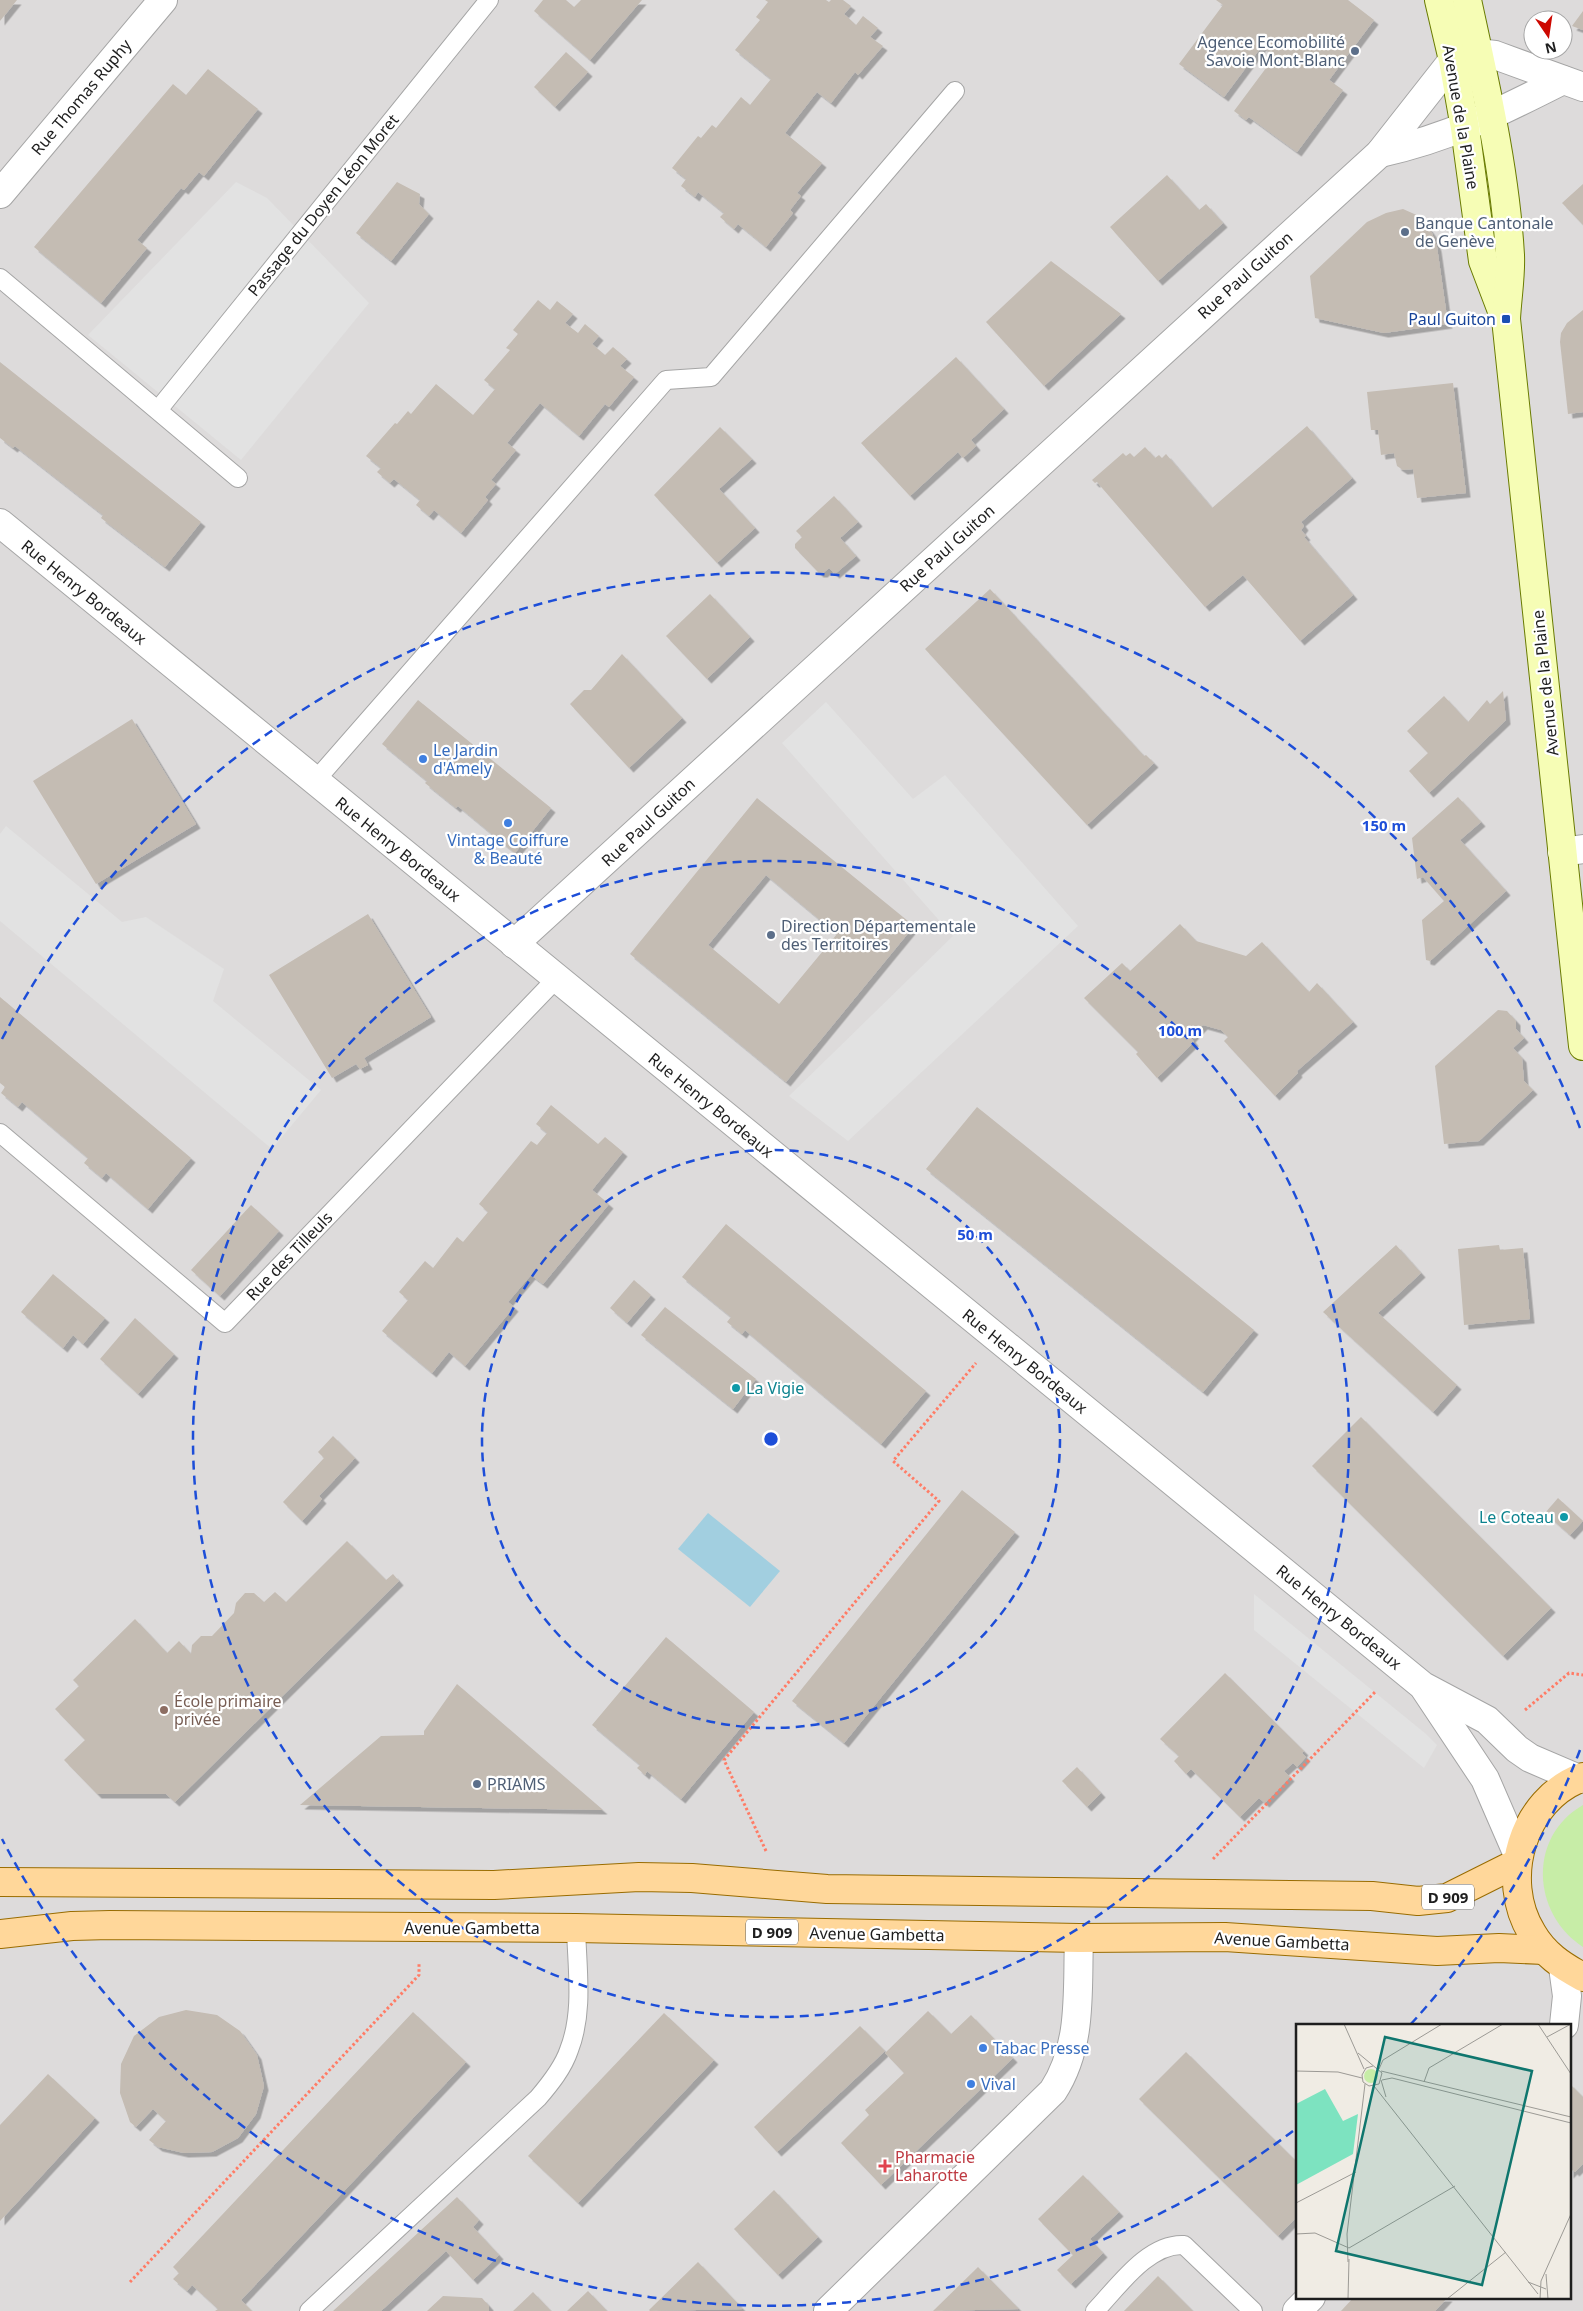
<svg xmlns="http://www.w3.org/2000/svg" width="1583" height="2311" font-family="'Noto Sans',sans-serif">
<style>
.residential{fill:#dddbdb;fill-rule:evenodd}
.grass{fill:#c7eda7}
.parking{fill:#e2e2e2}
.water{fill:#a2cfe0}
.building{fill:#c4bcb3;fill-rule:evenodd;filter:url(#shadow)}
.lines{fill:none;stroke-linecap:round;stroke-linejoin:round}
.lane-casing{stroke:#a5a5a5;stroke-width:20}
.street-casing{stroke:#a5a5a5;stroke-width:30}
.secondary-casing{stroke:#697b00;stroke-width:30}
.primary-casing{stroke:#996c00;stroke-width:30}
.path{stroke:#ff7c66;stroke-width:3;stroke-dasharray:2.5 2.5;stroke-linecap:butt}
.lane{stroke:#fff;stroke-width:18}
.street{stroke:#fff;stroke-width:28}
.secondary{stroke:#f6fdb5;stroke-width:28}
.primary{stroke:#ffd79a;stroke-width:28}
.ring{fill:none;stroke:#1d4ed8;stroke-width:2.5;stroke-dasharray:9 6}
.service-dot{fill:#5c6f8a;stroke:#fff;stroke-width:2}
.transit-dot{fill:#1a4fb4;stroke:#fff;stroke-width:2}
.shop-dot{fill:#3f7fe0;stroke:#fff;stroke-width:2}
.culture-dot{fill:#0f9aa8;stroke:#fff;stroke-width:2}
.education-dot{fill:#8d6e63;stroke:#fff;stroke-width:2}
.health-dot{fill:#e0444e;stroke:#fff;stroke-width:2}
.labels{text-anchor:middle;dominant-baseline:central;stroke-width:4.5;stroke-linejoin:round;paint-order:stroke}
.shield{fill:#fff;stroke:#626262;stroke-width:1}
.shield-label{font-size:15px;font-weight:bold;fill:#1e1e1e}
.service-label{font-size:16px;fill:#4e5e75;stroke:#fff;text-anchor:start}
.street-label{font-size:16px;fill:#1e1e1e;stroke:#fff}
.transit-label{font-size:16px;fill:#164399;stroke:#fff;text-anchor:end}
.shop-label{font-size:16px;fill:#366cbe;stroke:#fff;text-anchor:start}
.culture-label{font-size:16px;fill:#0d838f;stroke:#fff;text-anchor:start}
.education-label{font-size:16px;fill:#785e54;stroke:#fff;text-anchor:start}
.health-label{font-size:16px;fill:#be3a42;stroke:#fff;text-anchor:start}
.inset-road{fill:none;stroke:#9c9a95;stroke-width:1}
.view{fill:#0f766e;fill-opacity:0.15;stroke:#0f766e;stroke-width:2.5}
.inset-edge{fill:none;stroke:#1e1e1e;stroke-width:2.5}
.centre{fill:#1d4ed8;stroke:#fff;stroke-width:2.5}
.ring-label{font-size:15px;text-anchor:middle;font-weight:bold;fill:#1d4ed8;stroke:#fff;stroke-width:4.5;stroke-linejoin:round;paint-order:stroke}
</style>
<defs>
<filter id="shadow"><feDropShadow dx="4.5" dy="4.5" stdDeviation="0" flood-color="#0004"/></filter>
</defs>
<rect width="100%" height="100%" fill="#f0ece4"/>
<path class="residential" d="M 0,0 L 1583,0 L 1583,2311 L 0,2311 ZM 1533,20 L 1563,20 L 1563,50 L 1533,50 ZM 1297,2025 L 1569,2025 L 1569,2297 L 1297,2297 Z"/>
<path class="grass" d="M 1583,1805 L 1583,1947 C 1532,1914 1527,1837 1583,1805 Z"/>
<g class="parking">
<polygon points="236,182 267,198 369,303 241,460 88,335"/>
<polygon points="826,702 913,799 945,775 1078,926 848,1141 789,1096 953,936 782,743"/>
<polygon points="6,826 122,922 146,917 224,969 213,1001 321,1090 272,1149 0,921 0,834"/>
<polygon points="1254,1594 1426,1734 1437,1745 1424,1768 1254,1630"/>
</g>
<polygon class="water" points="708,1513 780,1571 750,1607 678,1549"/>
<g class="building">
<polygon points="0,0 17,0 0,21"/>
<polygon points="543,0 566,0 574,7 581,0 642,0 590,60 534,11"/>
<polygon points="765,0 826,0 829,2 831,0 843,0 851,6 844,14 856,25 863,16 878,28 870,37 883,46 858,75 855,72 831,103 817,92 785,133 822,163 797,193 801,196 790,210 793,213 766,247 738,224 734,229 720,217 724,213 698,192 695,197 681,186 686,179 672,168 698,136 701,138 712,125 716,128 741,97 750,105 771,79 735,50 760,20 756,17 768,2"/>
<polygon points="1216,0 1348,0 1374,20 1329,80 1343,90 1297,152 1249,117 1246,120 1234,111 1275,56 1268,51 1262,46 1224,97 1179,64 1223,5"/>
<polygon points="1583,11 1583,30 1572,26"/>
<polygon points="566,52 588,72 555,107 534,87"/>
<polygon points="208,69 258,109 204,176 199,172 184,190 181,188 137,240 147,248 101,303 34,247 173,84 186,95"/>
<polygon points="1167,175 1199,210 1206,204 1223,223 1158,281 1110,227"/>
<polygon points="397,182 420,194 419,204 429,214 391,261 356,233"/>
<polygon points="1583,184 1583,225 1562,203"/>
<polygon points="1403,209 1421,217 1432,233 1437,247 1448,324 1384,333 1315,318 1310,276 1367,222 1386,213"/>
<polygon points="1051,261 1121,314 1044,386 986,322"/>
<polygon points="538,300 550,310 557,301 573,314 565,323 578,333 585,324 599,336 592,344 605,355 613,347 627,359 620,366 634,377 609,407 605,404 579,436 540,403 507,443 516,450 491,480 496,484 485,497 488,500 461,533 434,510 429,516 416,505 420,500 394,479 390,483 377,472 381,468 366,456 395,423 397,424 408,411 411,414 436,384 473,415 495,389 484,380 510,350 506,348 518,334 513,330"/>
<polygon points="1583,310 1583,412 1568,414 1560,342 1561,333 1567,323"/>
<polygon points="956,357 1004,409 971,440 976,446 963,458 958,452 910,496 861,443"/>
<polygon points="0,362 201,522 165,567 101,518 103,515 15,446 13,448 0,438"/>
<polygon points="1453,383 1466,493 1417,498 1413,469 1403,470 1397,466 1394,453 1381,455 1378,430 1371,430 1367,392"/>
<polygon points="1307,426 1352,478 1301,522 1304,526 1301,530 1306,536 1304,537 1353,595 1300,641 1243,575 1205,607 1097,482 1095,483 1092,480 1123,453 1126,456 1130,453 1134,457 1145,447 1155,458 1159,455 1162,458 1166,454 1212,508"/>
<polygon points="720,427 752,459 719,489 755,528 717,563 654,495"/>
<polygon points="834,496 858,522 840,538 856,556 835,574 829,568 823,573 819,573 795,548 795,544 802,537 796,531"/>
<polygon points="990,589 1144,756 1146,755 1154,763 1087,825 925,649"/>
<polygon points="710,594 750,637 707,679 666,636"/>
<polygon points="622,654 682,718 629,768 570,704 584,690 591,690"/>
<polygon points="1503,691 1506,720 1429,793 1409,771 1428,753 1407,731 1444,696 1468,722 1487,700 1490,704"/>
<polygon points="418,700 551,808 515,853 458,806 456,808 425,783 427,781 382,744"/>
<polygon points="132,719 196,824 96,884 33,781"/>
<polygon points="1458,797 1481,822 1460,840 1506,891 1430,961 1426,960 1422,920 1444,901 1423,877 1417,879 1412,838"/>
<path d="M 757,798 L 914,926 L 786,1082 L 630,954 ZM 766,875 L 837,934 L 779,1004 L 708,945 Z"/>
<polygon points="368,914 431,1017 364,1058 368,1065 360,1069 356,1064 332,1078 269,975"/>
<polygon points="1180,924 1196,941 1246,956 1262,942 1309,992 1317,983 1353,1022 1297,1071 1298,1073 1275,1096 1224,1041 1228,1037 1221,1030 1203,1025 1191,1038 1194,1042 1157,1078 1136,1054 1138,1052 1084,998 1122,963 1130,971"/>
<polygon points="0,997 191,1158 148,1209 106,1173 102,1178 84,1163 88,1158 22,1102 18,1107 1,1093 5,1087 0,1083"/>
<polygon points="1498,1010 1507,1011 1516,1021 1516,1029 1524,1038 1513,1048 1522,1058 1524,1081 1533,1090 1479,1141 1444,1144 1435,1066"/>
<polygon points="551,1105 598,1144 605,1137 623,1152 592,1190 609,1204 543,1284 531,1275 508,1302 514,1307 465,1366 449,1352 432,1373 382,1331 408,1300 399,1292 425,1261 433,1268 457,1237 463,1242 488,1212 479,1204 531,1141 537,1145 547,1133 536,1124"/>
<polygon points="977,1107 1254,1330 1203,1392 926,1169"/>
<polygon points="251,1205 279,1231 220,1296 191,1270"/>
<polygon points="726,1224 926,1391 881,1444 745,1330 742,1334 727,1322 731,1317 682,1277"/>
<polygon points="1396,1245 1421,1273 1378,1313 1457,1385 1433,1412 1323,1312"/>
<polygon points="1499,1245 1500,1250 1523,1248 1530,1319 1464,1325 1458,1249"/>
<polygon points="53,1274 105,1318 83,1344 73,1335 63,1348 21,1312"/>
<polygon points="634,1280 651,1295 627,1323 610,1308"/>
<polygon points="665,1307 756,1379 733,1409 641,1335"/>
<polygon points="135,1318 174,1354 138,1394 100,1359"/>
<polygon points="1361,1417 1551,1608 1503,1656 1312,1466"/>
<polygon points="333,1436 355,1458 319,1496 322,1499 302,1521 283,1502 324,1458 318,1452"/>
<polygon points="962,1490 1015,1532 844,1743 792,1701"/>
<polygon points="1558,1498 1583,1521 1570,1535 1545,1513"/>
<polygon points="347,1541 386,1580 393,1574 399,1581 175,1802 166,1794 97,1794 64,1760 85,1740 55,1709 79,1686 73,1680 135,1619 167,1653 179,1641 191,1654 192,1645 201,1636 212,1636 234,1613 236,1603 245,1593 254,1593 264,1602 275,1592 286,1602"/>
<polygon points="666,1637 754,1712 681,1799 647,1771 645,1775 637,1768 640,1765 592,1725"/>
<polygon points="1225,1673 1304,1751 1302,1753 1306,1757 1297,1767 1293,1763 1284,1771 1290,1777 1265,1803 1259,1798 1240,1817 1191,1769 1186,1774 1174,1761 1179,1756 1160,1739"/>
<polygon points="457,1684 603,1810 300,1805 381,1736 424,1735 424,1731"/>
<polygon points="1077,1767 1101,1793 1087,1807 1062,1781"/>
<polygon points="186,2010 217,2015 240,2031 257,2055 264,2086 256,2114 238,2138 212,2152 184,2153 158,2147 149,2140 166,2121 153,2109 136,2127 130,2122 120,2093 121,2064 134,2036 159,2017"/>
<polygon points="928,2011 951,2034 971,2015 1013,2058 881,2185 841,2143 869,2115 865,2110 904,2073 885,2053"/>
<polygon points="413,2012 466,2062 241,2300 252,2311 215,2311 218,2309 192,2285 187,2291 173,2279 179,2273 173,2267"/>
<polygon points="664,2013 714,2060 578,2203 528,2156"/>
<polygon points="860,2026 885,2051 777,2152 754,2127"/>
<polygon points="1186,2052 1297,2162 1297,2217 1278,2236 1139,2099"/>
<polygon points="48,2074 95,2118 0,2221 0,2125"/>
<polygon points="1569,2083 1583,2097 1583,2164 1575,2172 1573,2170 1569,2174"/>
<polygon points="1083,2175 1119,2212 1090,2239 1103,2253 1071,2284 1057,2270 1073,2255 1038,2219"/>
<polygon points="774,2190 818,2237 778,2275 734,2229"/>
<polygon points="457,2197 479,2220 473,2227 499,2255 473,2280 446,2251 381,2311 333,2311"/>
<polygon points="698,2262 743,2309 650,2311 649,2310"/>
<polygon points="978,2267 1019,2309 933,2311"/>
<polygon points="1158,2276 1193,2311 1124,2311"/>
<polygon points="588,2291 607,2311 567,2311"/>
<polygon points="533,2292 551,2311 513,2311"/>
<polygon points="443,2296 482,2298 489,2306 489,2311 427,2311"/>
<polygon points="1354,2297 1448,2297 1435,2311 1341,2311"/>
</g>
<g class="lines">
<defs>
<g id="lane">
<polyline points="0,278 238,478"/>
<polyline points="158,410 489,0"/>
<polyline points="315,781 666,380 711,377 955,91"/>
<polyline points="0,1133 225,1323 557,978"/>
<path d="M 309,2311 L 538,2098 C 550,2084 563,2068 569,2050 C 584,2012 577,1968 576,1928"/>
<path d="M 1095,2311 C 1118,2287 1148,2243 1184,2245 L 1253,2311"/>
</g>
<g id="street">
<path d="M 1380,153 C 1449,138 1500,112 1563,80"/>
<polyline points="0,194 163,0"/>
<polyline points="0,523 1423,1686 1487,1720 1517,1749 1530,1758 1579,1779"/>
<polyline points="1562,852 1583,849"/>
<polyline points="514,944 1380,153 1453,60 1478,53 1495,55 1583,87"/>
<polyline points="1425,1689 1485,1779 1518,1855"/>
<polyline points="1563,1967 1567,1996 1564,2025"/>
<path d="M 828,2311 L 1053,2091 C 1083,2045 1077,1990 1079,1938"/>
<polyline points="1297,2311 1311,2297"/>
</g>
<g id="secondary">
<polyline points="1439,0 1453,60 1465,128 1483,261 1502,311"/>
<path d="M 1467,0 C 1485,84 1505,169 1510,255 C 1511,276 1507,298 1506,319 L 1583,1046"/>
</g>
<g id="primary">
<path d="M 1583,1777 C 1522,1799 1499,1880 1532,1933 C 1544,1954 1562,1966 1583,1977"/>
<polyline points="0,1882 494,1885 639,1877 692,1878 827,1889 1372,1896 1418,1901 1447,1898 1517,1863"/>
<polyline points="0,1934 72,1926 110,1925 576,1928 1079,1938 1225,1937 1437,1951 1499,1948 1544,1950"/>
</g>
</defs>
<use href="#lane" class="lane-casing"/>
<use href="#street" class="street-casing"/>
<use href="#secondary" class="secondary-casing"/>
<use href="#primary" class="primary-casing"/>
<g class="path">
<polyline points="1525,1710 1569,1673 1583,1675"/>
<polyline points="766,1851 724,1760 939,1501 893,1461 976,1363"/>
<polyline points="1213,1859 1376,1691"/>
<polyline points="130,2282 419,1975 419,1962"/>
</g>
<use href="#lane" class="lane"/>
<use href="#street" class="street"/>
<use href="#secondary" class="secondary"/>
<use href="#primary" class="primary"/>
</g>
<g class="ring">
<circle cx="771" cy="1439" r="289"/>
<circle cx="771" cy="1439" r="578"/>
<path d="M1580 1750A867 867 0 0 1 1410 2025M1293 2131A867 867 0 0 1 2 1839M2 1039A867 867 0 0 1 1580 1128"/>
</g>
<g class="service-dot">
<circle cx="1355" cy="51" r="5"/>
<circle cx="1405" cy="232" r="5"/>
<circle cx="771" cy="935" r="5"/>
<circle cx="477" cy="1784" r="5"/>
</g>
<rect class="transit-dot" x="1501" y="314" width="10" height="10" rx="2.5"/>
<g class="shop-dot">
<circle cx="423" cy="759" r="5"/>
<circle cx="508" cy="823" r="5"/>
<circle cx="983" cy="2048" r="5"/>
<circle cx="971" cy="2084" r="5"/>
</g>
<g class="culture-dot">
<circle cx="736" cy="1388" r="5"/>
<circle cx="1564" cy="1517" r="5"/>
</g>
<circle class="education-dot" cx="164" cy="1710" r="5"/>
<path class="health-dot" d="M882.5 2158.5h5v5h5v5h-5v5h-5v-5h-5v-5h5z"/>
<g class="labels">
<g class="shield">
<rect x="1422" y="1884.5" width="52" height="25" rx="4"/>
<rect x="746" y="1919.5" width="52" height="25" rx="4"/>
</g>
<g class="shield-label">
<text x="1448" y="1897">D 909</text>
<text x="772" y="1932">D 909</text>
</g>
<g class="service-label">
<text x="1345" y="42" text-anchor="end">Agence Ecomobilité<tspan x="1345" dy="18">Savoie Mont-Blanc</tspan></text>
<text x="1415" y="223">Banque Cantonale<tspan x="1415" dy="18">de Genève</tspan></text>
<text x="781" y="926">Direction Départementale<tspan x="781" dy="18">des Territoires</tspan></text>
<text x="487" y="1784">PRIAMS</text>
</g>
<g class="street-label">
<text transform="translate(81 97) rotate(-50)">Rue Thomas Ruphy</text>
<text transform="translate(1461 117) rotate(80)">Avenue de la Plaine</text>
<text transform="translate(323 205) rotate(-51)">Passage du Doyen Léon Moret</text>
<text transform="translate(1245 275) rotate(-42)">Rue Paul Guiton</text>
<text transform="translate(947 548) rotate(-42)">Rue Paul Guiton</text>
<text transform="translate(84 592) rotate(39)">Rue Henry Bordeaux</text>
<text transform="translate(1545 683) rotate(-96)">Avenue de la Plaine</text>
<text transform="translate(648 822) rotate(-43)">Rue Paul Guiton</text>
<text transform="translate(398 849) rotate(39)">Rue Henry Bordeaux</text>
<text transform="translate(711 1105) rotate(39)">Rue Henry Bordeaux</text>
<text transform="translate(289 1256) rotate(-46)">Rue des Tilleuls</text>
<text transform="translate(1025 1361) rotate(39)">Rue Henry Bordeaux</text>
<text transform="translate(1339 1617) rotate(39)">Rue Henry Bordeaux</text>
<text x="472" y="1928">Avenue Gambetta</text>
<text transform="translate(877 1934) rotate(1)">Avenue Gambetta</text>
<text transform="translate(1282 1941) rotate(3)">Avenue Gambetta</text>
</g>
<g class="transit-label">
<text x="1496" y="319">Paul Guiton</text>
</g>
<g class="shop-label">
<text x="433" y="750">Le Jardin<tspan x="433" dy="18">d'Amely</tspan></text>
<text x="508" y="840" text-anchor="middle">Vintage Coiffure<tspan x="508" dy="18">&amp; Beauté</tspan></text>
<text x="993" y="2048">Tabac Presse</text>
<text x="981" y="2084">Vival</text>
</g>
<g class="culture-label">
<text x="746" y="1388">La Vigie</text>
<text x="1554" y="1517" text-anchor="end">Le Coteau</text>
</g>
<g class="education-label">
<text x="174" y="1701">École primaire<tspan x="174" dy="18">privée</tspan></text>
</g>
<g class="health-label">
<text x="895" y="2157">Pharmacie<tspan x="895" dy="18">Laharotte</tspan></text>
</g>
</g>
<g transform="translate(1296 2024)">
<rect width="275" height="275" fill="#f0ece4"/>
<path d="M68 52a7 7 0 1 1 14 0a7 7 0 1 1-14 0Z" fill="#c7eda7"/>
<path d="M 29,65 L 47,97 L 62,90 L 57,130 L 0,161 L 0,80 Z" fill="#7de3c0"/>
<path class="inset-road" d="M 48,0 L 68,45M 242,0 L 275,50M 251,13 L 275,0M 62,29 L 86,49 L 83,60 L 73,62 L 67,58 L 66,51 L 70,44 L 77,42M 83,45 L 87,36 L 146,0M 0,47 L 42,48 L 66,54M 85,47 L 275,93M 85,56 L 90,73M 86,56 L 96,54 L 275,99M 128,58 L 133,44 L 207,0M 78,62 L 242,270M 0,179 L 60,148M 0,210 L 19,209 L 53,224 L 159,162M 52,238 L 51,210 L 69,60M 250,250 L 252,275M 232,258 L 250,265M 52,275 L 53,235M 151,275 L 210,228M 244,275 L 245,257 L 275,190"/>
<path class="view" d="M 89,13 L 236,47 L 186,261 L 40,227 Z"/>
<rect width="275" height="275" class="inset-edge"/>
</g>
<circle cx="771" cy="1439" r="8" class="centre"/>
<g class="ring-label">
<text x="1384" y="831">150 m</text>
<text x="1180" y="1036">100 m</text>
<text x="975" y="1240">50 m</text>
</g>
<g transform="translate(1548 35) rotate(167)"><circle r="24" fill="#ffffff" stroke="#a5a5a5"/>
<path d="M0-4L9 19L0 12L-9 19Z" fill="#cd0800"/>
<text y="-8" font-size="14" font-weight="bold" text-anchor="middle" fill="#1e1e1e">N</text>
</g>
</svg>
